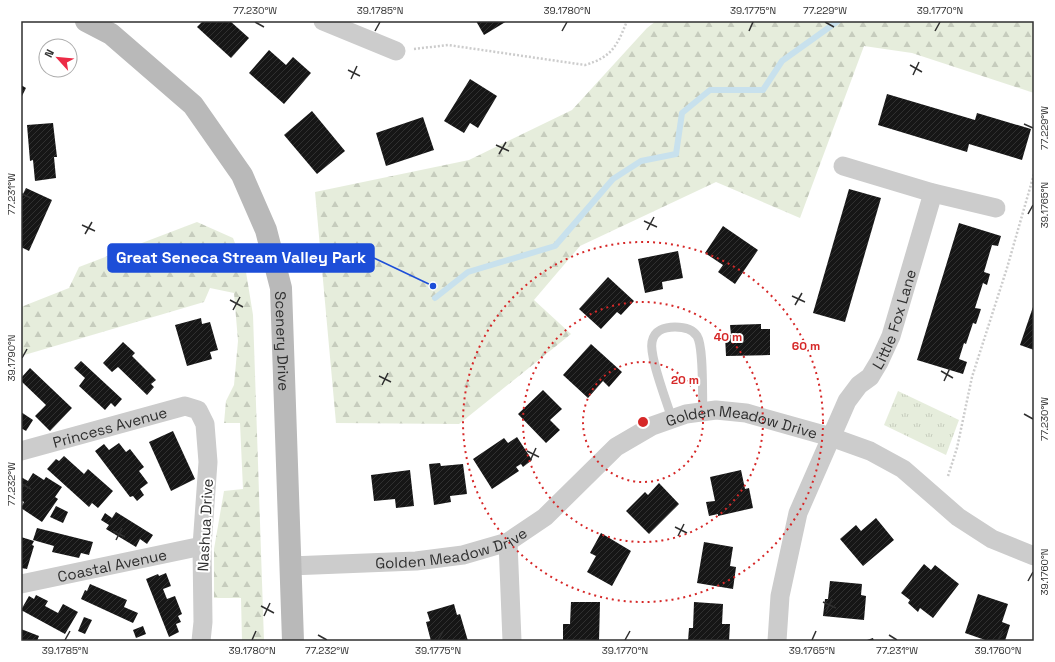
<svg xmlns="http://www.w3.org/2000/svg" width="1055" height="662" font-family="'Space Grotesk',sans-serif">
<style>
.grass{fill:url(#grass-tufts)}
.forest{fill:url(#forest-firs)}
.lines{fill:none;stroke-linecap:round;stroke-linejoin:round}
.stream{stroke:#c8e1ed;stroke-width:6}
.building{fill:url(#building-hatch)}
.path{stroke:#ccc;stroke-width:2.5;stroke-dasharray:2 2;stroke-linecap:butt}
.lane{stroke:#ccc;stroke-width:9}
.street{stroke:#ccc;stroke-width:19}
.secondary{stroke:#b9b9b9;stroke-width:22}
.ticks{fill:none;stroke:#2f2f2f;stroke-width:1.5}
.ring{fill:none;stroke:#d62828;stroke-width:2;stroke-dasharray:2 4}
.labels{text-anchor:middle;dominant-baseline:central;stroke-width:4;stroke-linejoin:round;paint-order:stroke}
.street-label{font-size:15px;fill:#2f2f2f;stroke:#fff}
.centre{fill:#d62828;stroke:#fff;stroke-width:2}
.ring-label{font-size:12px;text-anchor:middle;font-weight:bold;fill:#d62828;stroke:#fff;stroke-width:4;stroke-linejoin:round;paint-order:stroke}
.leader{fill:none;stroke:#1d4ed8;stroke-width:1.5}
.callout-dot{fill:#1d4ed8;stroke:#fff;stroke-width:1.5}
.callout{fill:#1d4ed8;stroke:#1d4ed8;stroke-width:1.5}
.callout-label{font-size:16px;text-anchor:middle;font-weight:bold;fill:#fff}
.neatline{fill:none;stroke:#2f2f2f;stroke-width:1.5}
.ticks-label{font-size:10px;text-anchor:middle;fill:#2f2f2f}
</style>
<defs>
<pattern id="grass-tufts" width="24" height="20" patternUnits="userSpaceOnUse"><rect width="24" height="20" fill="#e6eddc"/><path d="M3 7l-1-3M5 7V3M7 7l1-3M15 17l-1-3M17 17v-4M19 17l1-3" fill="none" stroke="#c6ccbd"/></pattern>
<pattern id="forest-firs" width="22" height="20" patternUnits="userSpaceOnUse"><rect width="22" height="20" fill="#e6eddc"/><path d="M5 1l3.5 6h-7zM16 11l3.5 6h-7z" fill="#c6ccbd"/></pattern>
<pattern id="building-hatch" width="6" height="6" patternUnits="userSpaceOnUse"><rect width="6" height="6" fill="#161616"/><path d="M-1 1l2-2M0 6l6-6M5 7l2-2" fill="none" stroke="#303030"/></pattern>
</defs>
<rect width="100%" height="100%" fill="#fff"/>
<polygon class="grass" points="898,391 959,420 946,455 884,425"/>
<g class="forest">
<polygon points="656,21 1034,21 1034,93 912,53 864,46 800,218 716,182 580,246 534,300 571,334 459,424 336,423 315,192 469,160 572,110 647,28"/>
<polygon points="197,222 233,238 246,272 253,315 264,641 242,641 241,598 214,598 214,549 224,491 243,489 240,423 224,423 226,401 234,385 238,341 234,293 210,288 204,302 21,356 21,307 69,288 79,267"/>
</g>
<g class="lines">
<polyline class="stream" points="435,298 468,272 555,246 613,179 641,161 676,154 682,113 710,90 763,90 782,61 838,21"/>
</g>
<g class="building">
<polygon points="203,21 230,21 249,38 231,58 197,27"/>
<polygon points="476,21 507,21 484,35"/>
<polygon points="269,50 286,65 293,57 311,73 284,104 249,73"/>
<polygon points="470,79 497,96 478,128 470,123 464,133 444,121"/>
<polygon points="21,85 26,88 21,98"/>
<polygon points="887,94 975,120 977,113 1031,129 1022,160 969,144 967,152 878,125"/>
<polygon points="312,111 345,151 317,174 284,135"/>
<polygon points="423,117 434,150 386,166 376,133"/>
<polygon points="53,123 57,157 54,157 56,178 35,181 33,160 30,161 27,125"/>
<polygon points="26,188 52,200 29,251 21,247 21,198"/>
<polygon points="849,189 881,198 845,322 813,313"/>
<polygon points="959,223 1001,236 998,246 992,245 984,272 990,274 987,285 983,283 975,308 981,309 976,324 973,323 966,344 964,343 959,359 967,362 963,374 917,360"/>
<polygon points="723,226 758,250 735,284 718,272 723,265 705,253"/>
<polygon points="678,251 683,278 662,282 663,289 645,293 638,259"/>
<polygon points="608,277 634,301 621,315 617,312 601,329 579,309"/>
<polygon points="1034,304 1034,350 1020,345"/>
<polygon points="201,318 202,324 210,322 218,350 210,352 212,359 187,366 175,325"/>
<polygon points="761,324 761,329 770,329 770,355 726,356 725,335 731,335 730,325"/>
<polygon points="123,342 135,353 132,356 156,380 151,384 154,387 147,395 118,367 112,372 103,363"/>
<polygon points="591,344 622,372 609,387 603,381 588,398 563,375"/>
<polygon points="81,361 122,399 115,407 111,403 105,410 79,386 85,378 74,368"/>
<polygon points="30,368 72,408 50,431 35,416 46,405 21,381 21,378"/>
<polygon points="543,390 562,409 550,420 560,430 546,443 518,414"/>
<polygon points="21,412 33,420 26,431 21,428"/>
<polygon points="173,431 195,479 171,491 149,442"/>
<polygon points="517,437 532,460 523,467 521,464 516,467 519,471 492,489 473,459 504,438 508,443"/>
<polygon points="119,443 126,452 130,449 144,467 139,471 148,483 140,489 144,495 137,501 133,496 130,497 95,451 104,444 109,450"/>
<polygon points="64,456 84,474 88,469 113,491 98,508 92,503 89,507 47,469 56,459 59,461"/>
<polygon points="440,463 441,466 463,464 467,494 450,496 451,502 434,505 429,464"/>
<polygon points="410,470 414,506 396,508 395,499 374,501 371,475"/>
<polygon points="741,470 745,489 749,488 753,508 718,516 718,514 709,516 706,502 715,501 710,477"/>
<polygon points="33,473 44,480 46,477 62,487 55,497 58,499 42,522 21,508 24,502 21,500 21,477 28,481"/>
<polygon points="659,483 679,504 649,534 626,511 645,492 648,495"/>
<polygon points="56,506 68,512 63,523 50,517"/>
<polygon points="116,512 153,535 147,544 140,539 136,547 106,529 109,525 101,520 105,513 112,518"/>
<polygon points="876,518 894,540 863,566 840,539 856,525 861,531"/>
<polygon points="37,528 93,542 89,555 81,553 79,558 52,552 54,546 33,540"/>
<polygon points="601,533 631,551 612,586 587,572 596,556 590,553"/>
<polygon points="21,537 34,541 32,545 34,546 27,569 21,568"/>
<polygon points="704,542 733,547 730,566 736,567 733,589 697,583"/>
<polygon points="924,564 931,570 935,565 959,584 933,618 920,608 918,612 908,603 910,600 901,593"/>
<polygon points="166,573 171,586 163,589 167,599 175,596 182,614 178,616 181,622 176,624 179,632 169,637 146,579 158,574 159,576"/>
<polygon points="830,581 862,584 861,595 866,596 864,620 823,616 825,599 828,599"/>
<polygon points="90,584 127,600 124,607 138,613 133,623 81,599 85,590 87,591"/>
<polygon points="978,594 1008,604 1002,622 1010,625 1005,641 988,641 965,633"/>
<polygon points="36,595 48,601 45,606 58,613 63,604 78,612 65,634 21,610 29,596 34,599"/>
<polygon points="571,602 600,602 599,641 563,641 563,624 570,624"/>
<polygon points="694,602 723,604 722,624 730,624 729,641 688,641 689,628 693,628"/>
<polygon points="454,604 457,615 460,614 468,641 431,641 426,622 430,621 427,612"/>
<polygon points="84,617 92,620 85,634 78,631"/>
<polygon points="143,626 146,634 136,638 133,630"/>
<polygon points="21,629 39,636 37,641 21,641"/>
<polygon points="873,638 874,641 864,641"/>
</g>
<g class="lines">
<g class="path">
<path d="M 414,49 L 448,45 L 585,65 C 612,57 617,46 627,21"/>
<polyline points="948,476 957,448 972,377 1007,268 1034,174"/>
</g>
<path class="lane" d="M 672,419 C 667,402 649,357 652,342 C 654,330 665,327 675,327 C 683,327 692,328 697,336 C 704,347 702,396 703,412"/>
<g class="street">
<polyline points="323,21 396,51"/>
<polyline points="843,166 933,193 996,208"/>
<path id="s1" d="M 21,451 L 185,406 L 198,410 L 205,424 L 208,462 L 202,546 L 203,622 L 201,641"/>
<polyline points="508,542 512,641"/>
<path id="s2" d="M 290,566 L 416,561 L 463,555 L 508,542 L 545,517 L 616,447 L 652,426 L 686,414 L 716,410 L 746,413 L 831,437 L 870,451 L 903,469 L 958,517 L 992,539 L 1034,556"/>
<path id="s3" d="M 21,584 L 202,546"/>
<path id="s4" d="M 777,641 L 780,596 L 798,513 L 847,401 L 859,385 L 870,377 L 879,362 L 891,336 L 933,193"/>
</g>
<path class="secondary" id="s5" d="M 86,21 L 111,34 L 193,105 L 242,175 L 266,230 L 281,288 L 293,641"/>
</g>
<path class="ticks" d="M 255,22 L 264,27M 825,22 L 834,27M 375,31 L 380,22M 562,31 L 567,22M 749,31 L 753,22M 935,31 L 940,22M 910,65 L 922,72M 348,70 L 360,76M 913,75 L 919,62M 351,79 L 357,66M 1024,124 L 1033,128M 496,145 L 509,151M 499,154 L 506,142M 22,194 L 31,198M 1028,214 L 1033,205M 644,221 L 657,227M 82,225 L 95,231M 647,230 L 654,217M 85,234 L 92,222M 792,296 L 805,302M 230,300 L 243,307M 795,305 L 802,293M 233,310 L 240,297M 22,358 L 27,349M 941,371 L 953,378M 379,376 L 391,382M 944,381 L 950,368M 382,385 L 388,373M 1024,414 L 1033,419M 527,451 L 539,457M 530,461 L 536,448M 22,484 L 31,489M 675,527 L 687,533M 113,531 L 125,537M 678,536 L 684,524M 116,540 L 122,528M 1028,581 L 1033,572M 823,602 L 836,608M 261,606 L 274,613M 826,612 L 832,599M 264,616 L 270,603M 318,635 L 327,640M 889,635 L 897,640M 65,640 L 70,631M 252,640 L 256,631M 438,640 L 443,631M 625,640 L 630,631M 812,640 L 816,631M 998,640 L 1003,631"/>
<g class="ring">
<circle cx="643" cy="422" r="60"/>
<circle cx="643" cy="422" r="120"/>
<circle cx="643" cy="422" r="180"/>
</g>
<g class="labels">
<g class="street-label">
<text stroke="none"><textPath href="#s4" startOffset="349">Little Fox Lane</textPath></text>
<text stroke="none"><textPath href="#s5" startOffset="395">Scenery Drive</textPath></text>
<text stroke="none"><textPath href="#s1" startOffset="92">Princess Avenue</textPath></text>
<text stroke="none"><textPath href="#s2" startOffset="499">Golden Meadow Drive</textPath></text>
<text transform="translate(205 525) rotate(-87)">Nashua Drive</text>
<text stroke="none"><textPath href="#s2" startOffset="163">Golden Meadow Drive</textPath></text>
<text stroke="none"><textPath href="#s3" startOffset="93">Coastal Avenue</textPath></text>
</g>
</g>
<circle cx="643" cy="422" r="6" class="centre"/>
<g class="ring-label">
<text x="728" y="341">40 m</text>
<text x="806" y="350">60 m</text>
<text x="685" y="384">20 m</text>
</g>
<path class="leader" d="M433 286L374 258"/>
<circle class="callout-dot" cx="433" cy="286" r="4"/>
<rect class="callout" x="108" y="244" width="266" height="28" rx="4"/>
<g class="callout-label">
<text x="241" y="263">Great Seneca Stream Valley Park</text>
</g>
<rect width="1055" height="662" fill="none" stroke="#ffffff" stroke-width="44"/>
<g transform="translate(58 58) rotate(297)"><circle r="19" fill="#ffffff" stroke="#acacac"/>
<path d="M0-3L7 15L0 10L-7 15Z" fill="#ec2b46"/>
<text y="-6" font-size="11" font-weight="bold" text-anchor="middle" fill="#2f2f2f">N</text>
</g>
<rect x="22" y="22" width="1011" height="618" class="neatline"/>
<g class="ticks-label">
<text x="255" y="14">77.230°W</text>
<text x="380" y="14">39.1785°N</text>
<text x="567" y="14">39.1780°N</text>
<text x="753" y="14">39.1775°N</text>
<text x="825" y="14">77.229°W</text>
<text x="940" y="14">39.1770°N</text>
<text transform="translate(1044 128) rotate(-90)" y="4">77.229°W</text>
<text transform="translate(11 194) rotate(-90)" y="4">77.231°W</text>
<text transform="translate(1044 205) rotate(-90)" y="4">39.1765°N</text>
<text transform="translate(11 358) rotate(-90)" y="4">39.1790°N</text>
<text transform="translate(1044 419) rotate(-90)" y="4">77.230°W</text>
<text transform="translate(11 484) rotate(-90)" y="4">77.232°W</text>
<text transform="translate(1044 572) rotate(-90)" y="4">39.1760°N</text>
<text x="65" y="654">39.1785°N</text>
<text x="252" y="654">39.1780°N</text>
<text x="327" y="654">77.232°W</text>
<text x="438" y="654">39.1775°N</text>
<text x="625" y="654">39.1770°N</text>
<text x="812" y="654">39.1765°N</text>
<text x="897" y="654">77.231°W</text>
<text x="998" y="654">39.1760°N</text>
</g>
</svg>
